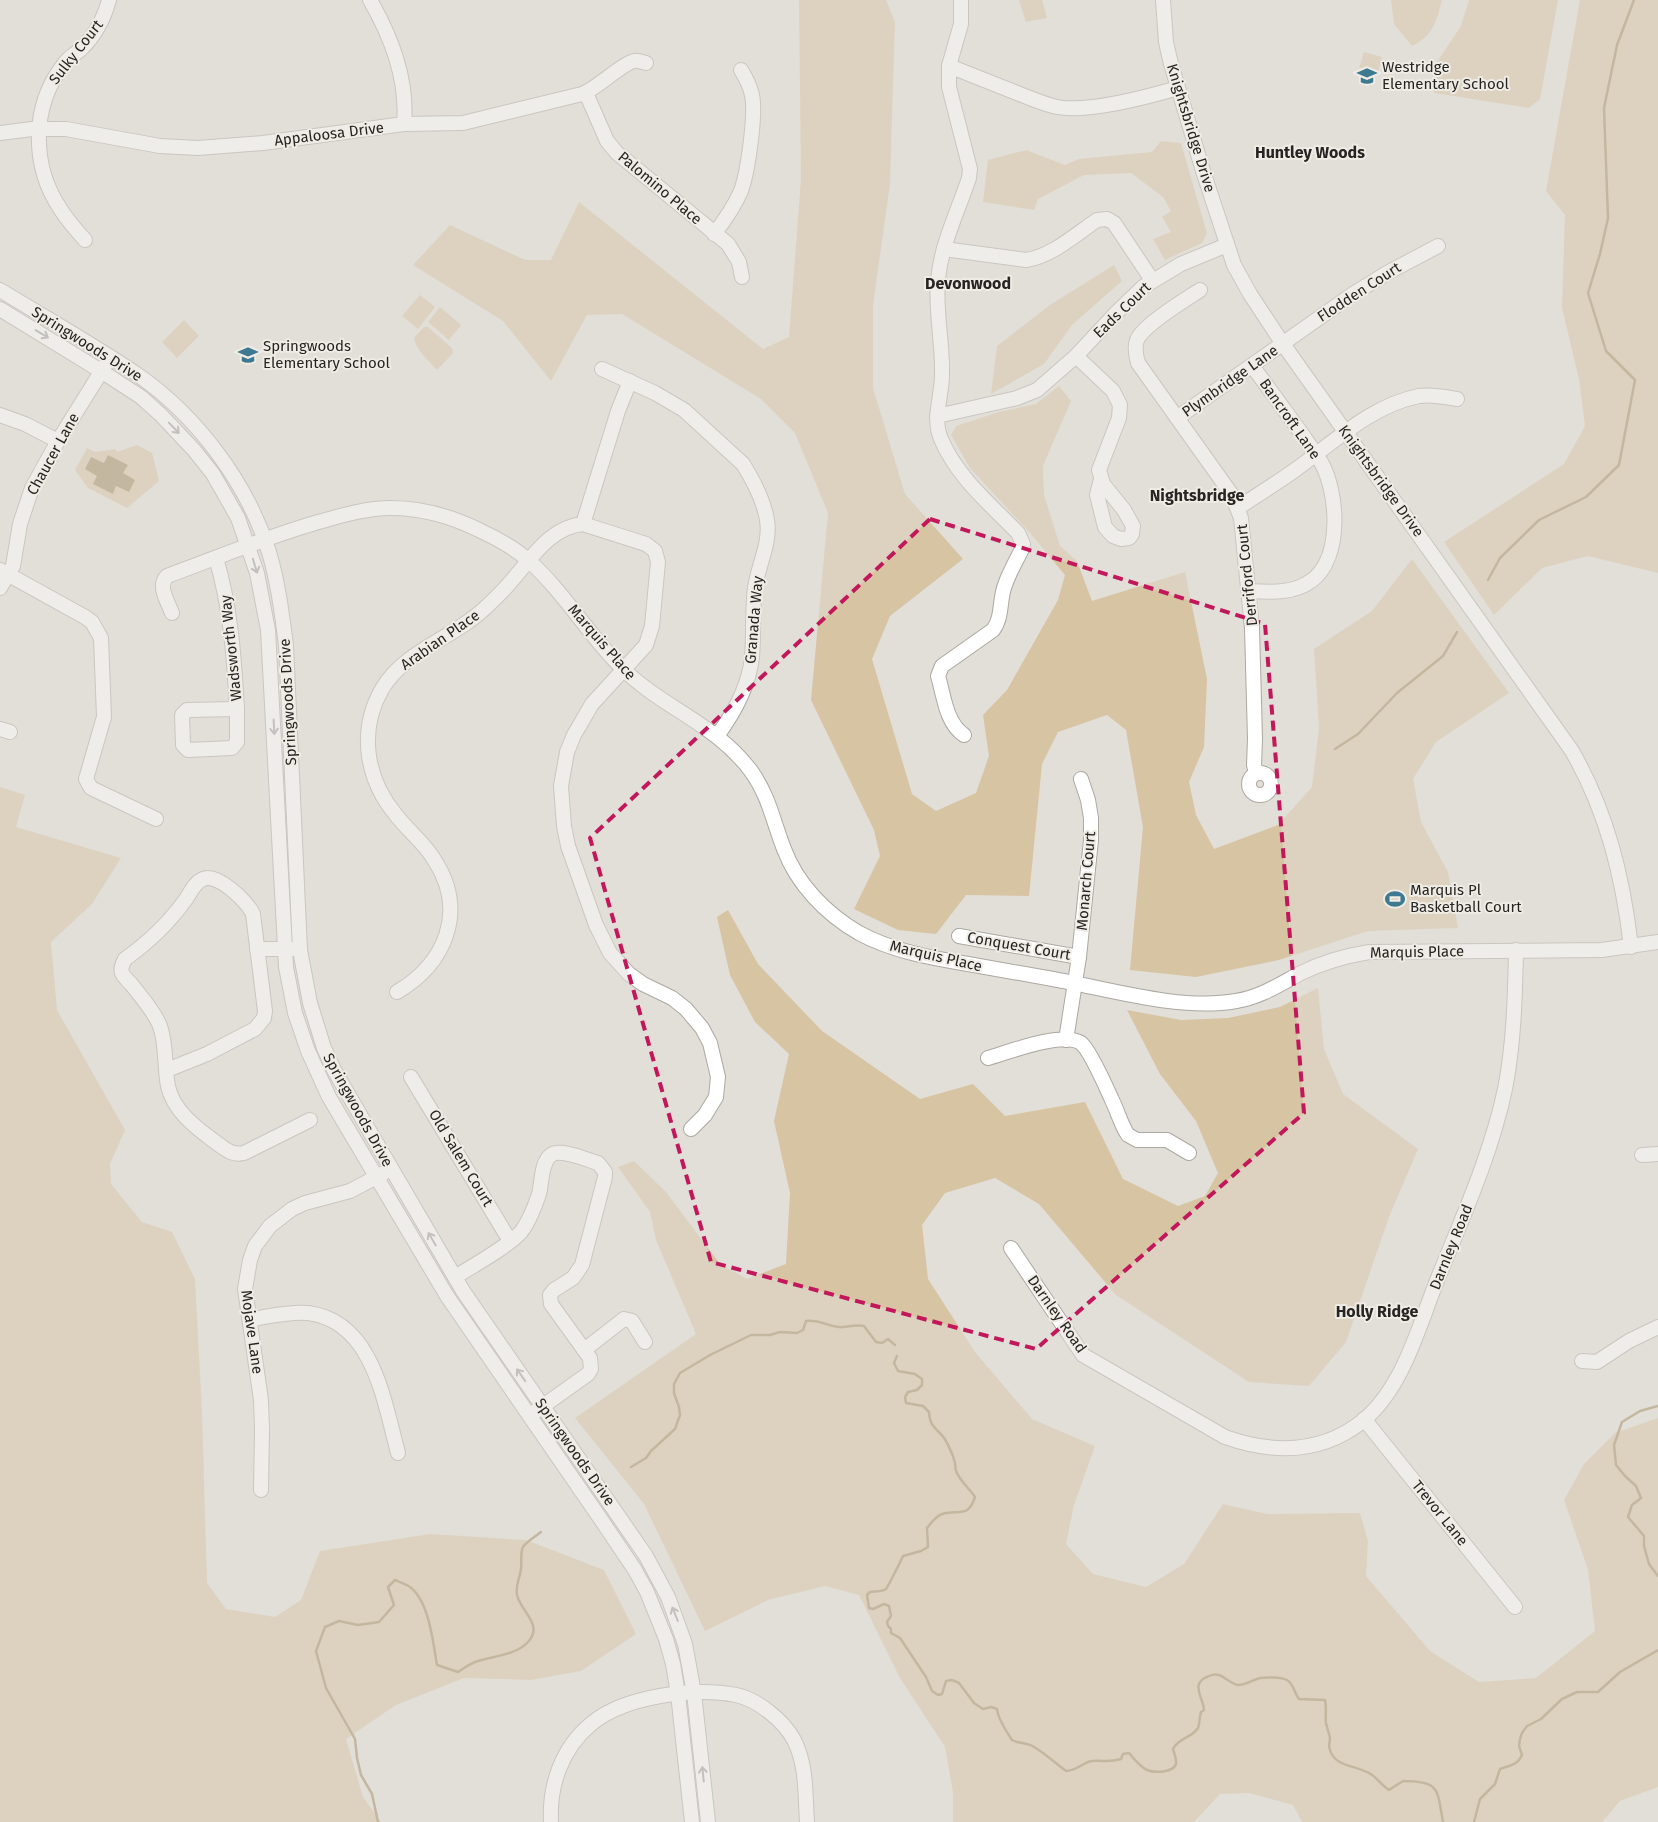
<svg xmlns="http://www.w3.org/2000/svg" width="1658" height="1822" font-family="'Fira Sans',sans-serif">
<style>
.green{fill:#d7c4a3}
.water{fill:#a0885a}
.lines{fill:none;stroke-linecap:round;stroke-linejoin:round}
.stream{stroke:#a0885a;stroke-width:2.5}
.minor-casing{stroke:#aca8a2;stroke-width:16}
.minor{stroke:#fff;stroke-width:14}
.oneway{stroke:#9e9d9c}
.marked{fill:none;stroke:#c2185b;stroke-width:4;stroke-dasharray:10 6;stroke-linejoin:round}
.labels{text-anchor:middle;dominant-baseline:central;stroke-width:4;stroke-linejoin:round;paint-order:stroke}
.street-label{font-size:15px;fill:#272523;stroke:#efece5}
.poi-label{font-size:15px;fill:#272523;stroke:#efece5;text-anchor:start}
.neighbourhood-label{font-size:16px;font-weight:bold;fill:#272523;stroke:#efece5}
</style>
<rect width="100%" height="100%" fill="#e2ded8"/>
<g class="green">
<polygon points="799,0 886,0 895,22 890,184 873,305 873,388 905,494 963,559 890,616 872,659 912,794 936,811 976,793 989,756 983,715 1007,690 1058,600 1065,575 1030,533 970,468 951,435 956,426 999,412 1036,404 1059,386 1071,401 1043,466 1044,495 1060,546 1077,561 1092,601 1185,572 1207,679 1204,747 1189,782 1196,815 1214,849 1278,825 1312,787 1319,728 1314,649 1372,611 1412,559 1509,693 1436,742 1413,779 1421,822 1448,872 1458,928 1368,931 1279,960 1196,977 1130,970 1143,827 1126,730 1107,715 1058,732 1042,764 1029,896 966,895 936,934 898,930 854,909 880,856 874,830 811,700 828,513 795,433 761,399 622,314 587,315 551,381 503,321 413,265 450,225 525,260 551,260 579,202 763,349 789,337 801,179"/>
<polygon points="1019,0 1042,0 1047,18 1026,22"/>
<path d="M 1391,0 L 1442,0 C 1436,22 1434,35 1412,46 L 1394,24 Z"/>
<polygon points="1469,0 1558,0 1540,99 1529,108 1434,93 1439,59 1461,26"/>
<polygon points="1580,0 1658,0 1658,573 1588,556 1542,568 1494,615 1444,542 1564,464 1585,426 1579,379 1562,308 1565,215 1546,191"/>
<polygon points="1364,52 1382,57 1378,72 1359,68"/>
<polygon points="1161,141 1181,143 1207,233 1202,243 1165,260 1153,239 1171,232 1162,217 1171,211 1163,197 1131,173 1084,175 1038,199 1034,210 983,202 988,160 1026,150 1065,165 1079,159 1152,152"/>
<polygon points="1114,265 1122,281 1072,325 1044,364 991,394 997,346 1050,305"/>
<polygon points="420,295 435,307 418,329 402,316"/>
<polygon points="440,307 461,325 449,340 428,322"/>
<polygon points="184,320 199,336 177,358 162,342"/>
<path d="M 424,327 L 428,327 L 452,348 L 453,353 L 438,369 L 436,369 C 428,360 416,350 414,338 Z"/>
<polygon points="137,445 152,453 159,481 127,508 88,488 75,470 87,448 95,452 116,449 117,452"/>
<polygon points="0,787 25,795 16,827 121,858 92,904 51,942 57,1010 125,1130 110,1164 111,1184 142,1222 172,1232 195,1279 202,1412 207,1583 226,1609 275,1617 301,1600 320,1551 430,1534 526,1540 604,1570 636,1634 581,1671 531,1680 464,1678 396,1705 346,1739 363,1797 381,1822 0,1822"/>
<polygon points="728,910 758,964 822,1031 920,1099 973,1084 1005,1116 1085,1102 1123,1179 1178,1206 1205,1196 1218,1173 1196,1121 1160,1074 1127,1010 1181,1020 1228,1018 1280,1007 1318,988 1324,1049 1343,1094 1418,1149 1389,1217 1346,1342 1309,1386 1249,1382 1116,1295 1039,1204 995,1178 945,1193 922,1225 928,1279 975,1352 1032,1419 1095,1446 1074,1505 1066,1544 1093,1574 1146,1587 1184,1564 1223,1504 1267,1514 1360,1513 1368,1541 1366,1576 1430,1651 1479,1682 1536,1678 1595,1631 1588,1570 1564,1500 1584,1464 1615,1433 1658,1418 1658,1787 1620,1801 1602,1822 1302,1822 1293,1805 1249,1793 1220,1794 1194,1822 953,1822 953,1792 945,1747 900,1678 859,1595 825,1586 768,1600 705,1631 644,1504 575,1418 696,1334 656,1240 650,1212 618,1167 634,1161 666,1192 720,1264 747,1279 786,1264 790,1193 774,1121 789,1054 755,1022 730,975 717,917"/>
</g>
<polygon class="water" points="108,455 128,465 123,473 135,480 129,492 116,486 113,494 93,484 97,476 85,469 91,457 104,463"/>
<g class="lines">
<g class="stream">
<polyline points="1488,580 1500,558 1539,520 1586,497 1619,465 1635,380 1606,351 1588,293 1600,254 1608,218 1604,108 1617,45 1634,0"/>
<polyline points="1335,749 1358,734 1397,693 1443,656 1457,632"/>
<path d="M 897,1356 L 894,1363 L 898,1371 L 915,1374 L 922,1379 L 922,1385 L 917,1390 L 908,1392 L 905,1397 L 906,1403 L 923,1406 L 929,1412 C 930,1428 937,1428 944,1438 C 946,1440 954,1457 954,1460 C 956,1463 955,1468 956,1471 C 960,1481 969,1488 975,1497 C 968,1519 958,1509 942,1514 C 936,1516 931,1523 927,1528 L 928,1547 L 921,1551 L 903,1556 C 901,1561 887,1588 886,1589 C 882,1592 874,1591 870,1592 L 867,1595 L 869,1608 L 873,1609 L 884,1604 L 889,1606 L 891,1616 L 887,1622 L 888,1626 L 891,1629 L 891,1633 L 900,1638 L 926,1677 L 932,1691 L 938,1695 L 942,1694 L 946,1681 L 952,1680 L 959,1683 L 974,1703 L 983,1709 L 991,1707 L 997,1709 C 998,1719 1006,1731 1012,1740 C 1019,1744 1027,1742 1034,1747 C 1046,1754 1055,1763 1066,1771 C 1079,1770 1083,1762 1092,1761 C 1104,1760 1108,1763 1121,1759 L 1123,1754 L 1129,1753 C 1134,1759 1140,1767 1147,1770 C 1154,1773 1173,1773 1176,1764 C 1177,1759 1174,1753 1173,1749 C 1178,1738 1192,1738 1198,1728 C 1200,1723 1199,1718 1201,1712 L 1204,1710 C 1204,1702 1196,1691 1199,1684 C 1200,1681 1204,1678 1207,1677 C 1222,1669 1226,1683 1238,1685 C 1247,1685 1252,1680 1260,1678 C 1267,1677 1281,1677 1287,1680 C 1293,1683 1295,1694 1299,1699 L 1325,1700 C 1327,1708 1325,1715 1326,1723 C 1327,1728 1329,1733 1330,1738 C 1330,1742 1328,1746 1330,1750 C 1335,1768 1359,1765 1372,1775 C 1378,1779 1382,1786 1389,1790 L 1403,1781 C 1441,1781 1437,1790 1443,1822"/>
<polyline points="1658,1406 1640,1411 1622,1422 1614,1445 1616,1465 1625,1476 1636,1486 1641,1498 1632,1505 1628,1517 1644,1536 1644,1546 1649,1564 1658,1576"/>
<path d="M 631,1467 L 646,1458 L 651,1451 L 675,1429 L 680,1415 L 679,1407 L 674,1393 L 674,1384 L 680,1373 L 710,1355 L 751,1335 L 770,1335 L 780,1332 L 797,1333 L 803,1330 L 806,1321 C 821,1319 825,1326 839,1327 C 848,1328 852,1324 864,1326 L 876,1342 L 882,1343 L 888,1339 L 895,1345"/>
<path d="M 378,1822 L 372,1794 L 361,1775 L 357,1758 L 355,1739 L 326,1688 L 316,1651 L 325,1627 L 339,1621 L 358,1625 L 379,1622 L 394,1605 L 388,1587 L 395,1580 C 400,1582 406,1584 410,1587 C 429,1601 433,1642 437,1665 L 458,1672 C 464,1668 471,1663 478,1661 C 494,1656 516,1655 528,1642 C 544,1625 521,1612 517,1595 C 515,1586 520,1578 521,1569 C 522,1562 520,1553 523,1547 C 527,1541 536,1536 541,1532"/>
<path d="M 1474,1822 L 1480,1799 L 1495,1784 L 1500,1769 C 1510,1765 1517,1766 1522,1755 L 1519,1746 L 1520,1739 L 1522,1733 L 1527,1726 L 1541,1719 L 1562,1699 L 1577,1692 L 1598,1692 L 1620,1672 L 1658,1650"/>
</g>
<defs>
<g id="minor">
<path d="M 370,0 C 392,38 408,80 404,124"/>
<path d="M 961,0 L 961,24 L 949,66 L 949,87 L 970,169 L 969,178 C 958,211 941,245 938,280 C 935,311 943,343 942,375 C 942,396 932,419 941,439 C 957,477 990,504 1018,533 L 1023,544 L 1022,549 C 1016,561 1009,573 1005,585 C 999,600 1003,617 993,630 L 942,666 L 938,676 C 944,696 946,723 964,735"/>
<path d="M 1163,0 L 1166,42 L 1171,64 L 1203,171 L 1234,265 L 1250,294 L 1283,344 L 1572,751 C 1607,812 1623,877 1631,947"/>
<path d="M 949,66 C 972,75 994,84 1017,93 C 1030,98 1043,104 1057,107 C 1088,113 1147,97 1178,88"/>
<polyline points="586,93 607,141 617,153 728,244 739,262 742,277"/>
<path d="M 0,133 L 32,129 L 66,129 L 160,146 L 198,148 L 263,143 L 404,124 L 463,123 L 582,94 C 598,88 621,64 634,61 C 638,60 642,62 646,63"/>
<path d="M 714,234 C 725,220 734,207 741,191 C 748,171 756,115 752,95 C 750,86 746,78 741,70"/>
<path d="M 85,240 C 76,230 68,221 61,210 C 31,166 31,106 64,64 C 68,58 75,54 81,49 C 95,36 104,18 109,0"/>
<path d="M 944,249 L 1026,260 C 1052,256 1075,235 1097,220 L 1107,219 L 1114,223 L 1152,280"/>
<path d="M 0,290 C 46,318 94,345 138,375 C 198,417 247,483 269,552 C 278,582 282,614 286,645 L 300,950 L 310,1003 L 324,1048 L 334,1070 L 366,1125 L 463,1291 L 646,1556 L 668,1597 L 685,1644 L 694,1693 L 708,1822"/>
<path d="M 1200,290 C 1185,300 1143,325 1137,340 C 1134,348 1136,356 1138,363 L 1232,495 L 1241,518 L 1252,628 L 1255,739 L 1254,765 L 1256,773"/>
<polyline points="0,309 101,371 141,397 161,415 194,450 213,474 238,518 257,573 268,630 286,967 295,1013 308,1051 329,1097 447,1296 602,1521 635,1570 647,1592 666,1639 673,1664 678,1694 692,1822"/>
<polyline points="1076,356 1113,391 1120,405 1119,418 1099,470 1103,484 1124,510 1133,526 1132,534 1129,538 1121,539 1113,536 1105,527 1097,495 1101,479"/>
<path d="M 602,369 L 655,393 L 684,410 L 743,464 C 753,480 764,502 767,520 C 771,543 758,565 755,588 C 752,610 754,634 752,657 C 749,686 734,713 717,736"/>
<polyline points="0,415 25,424 58,441"/>
<polyline points="937,416 1017,398 1037,390 1076,356 1117,312 1143,287 1181,264 1227,245"/>
<polyline points="1177,418 1353,294 1387,273 1438,246"/>
<path d="M 1238,508 C 1257,495 1277,483 1295,470 C 1334,442 1372,405 1419,396 C 1432,394 1445,397 1457,399"/>
<polyline points="583,524 646,544 655,551 658,562 652,626 646,645 592,704 574,735 567,752 561,786 564,826 568,846 596,925 610,953 629,974 643,984 672,998 686,1009 702,1028 710,1043 718,1077 716,1097 705,1115 691,1129"/>
<path d="M 216,558 C 231,608 234,658 237,709"/>
<polyline points="0,570 85,617 92,622 101,638 104,717 86,779 91,788 156,819"/>
<polyline points="0,588 13,566 20,524 32,488 58,441 106,364"/>
<path d="M 1249,591 C 1270,592 1293,594 1311,581 C 1343,558 1338,492 1321,462 C 1316,453 1308,443 1302,434 C 1285,411 1269,388 1252,366"/>
<path d="M 172,613 C 168,602 157,586 167,576 C 216,558 264,538 315,523 C 340,516 365,508 391,508 C 423,508 453,517 481,531 C 498,539 515,548 529,561 C 565,593 589,636 623,669 C 663,708 716,724 751,771 C 769,796 773,821 784,849 C 797,884 826,914 859,933 C 892,951 931,958 968,964 C 996,969 1024,974 1053,979 C 1109,989 1180,1011 1236,1001 C 1261,997 1280,984 1301,973 C 1323,962 1345,956 1369,952 L 1602,950 L 1658,942"/>
<polygon points="237,709 237,742 232,748 188,750 183,745 182,715 187,710"/>
<polyline points="0,729 10,732"/>
<circle cx="1260" cy="784" r="11"/>
<polyline points="959,936 1079,957"/>
<polyline points="257,949 292,949"/>
<path d="M 397,992 C 446,963 467,911 435,861 C 425,843 408,831 396,815 C 366,779 358,731 382,689 C 405,650 454,638 485,608 C 495,599 505,589 514,578 C 533,556 551,527 583,524 L 618,411 L 630,381"/>
<polyline points="1066,1040 1079,957 1091,840 1091,818 1088,800 1081,779"/>
<path d="M 988,1058 C 1009,1052 1063,1031 1081,1043 C 1090,1050 1107,1089 1112,1100 C 1118,1112 1121,1125 1128,1135 L 1137,1140 L 1167,1140 L 1189,1153"/>
<path d="M 167,1070 L 207,1054 L 255,1029 L 264,1018 L 265,1011 L 253,914 C 248,902 217,872 203,879 C 195,882 190,893 186,899 C 169,923 149,942 125,959 C 123,963 120,968 122,973 C 124,977 129,982 132,985 C 142,998 154,1011 160,1026 C 167,1046 164,1066 168,1086 C 173,1110 195,1127 214,1141 C 224,1148 231,1156 244,1153 L 310,1120"/>
<polyline points="411,1077 510,1241"/>
<polyline points="1642,1155 1658,1154"/>
<path d="M 1011,1248 L 1083,1355 L 1225,1437 C 1273,1454 1322,1454 1364,1420 C 1404,1386 1419,1325 1438,1278 C 1463,1216 1491,1155 1505,1089 C 1514,1043 1515,997 1516,950"/>
<path d="M 455,1277 C 474,1265 506,1248 521,1232 C 529,1222 535,1206 539,1194 C 542,1183 541,1162 551,1155 C 561,1148 587,1160 598,1163 L 605,1172 L 605,1177 L 582,1265 L 573,1278 L 554,1290 L 550,1295 L 551,1304 L 590,1358 L 591,1369 L 588,1374 L 536,1411"/>
<path d="M 250,1319 C 268,1317 289,1311 308,1313 C 373,1321 384,1401 398,1453"/>
<polyline points="584,1350 624,1319 632,1321 645,1342"/>
<polyline points="1582,1361 1597,1362 1629,1341 1658,1327"/>
<polyline points="1364,1419 1515,1607"/>
<polyline points="261,1490 262,1430 261,1400 245,1289 250,1260 255,1246 270,1226 292,1209 305,1203 350,1191 384,1173"/>
<path d="M 551,1822 C 549,1785 562,1748 591,1724 C 624,1696 694,1687 736,1695 C 757,1699 784,1721 794,1740 C 807,1765 805,1795 807,1822"/>
</g>
</defs>
<use href="#minor" class="minor-casing"/>
<use href="#minor" class="minor"/>
</g>
<defs><path id="oneway-shaft" d="M-6 0H5M1.5-3L5.5 0L1.5 3" fill="none" stroke-width="1.6" stroke-linecap="round" stroke-linejoin="round" transform="scale(1.25)"/></defs>
<g class="oneway">
<use href="#oneway-shaft" transform="translate(42 334) rotate(31)"/>
<use href="#oneway-shaft" transform="translate(174 428) rotate(46)"/>
<use href="#oneway-shaft" transform="translate(255 566) rotate(73)"/>
<use href="#oneway-shaft" transform="translate(274 727) rotate(87)"/>
<use href="#oneway-shaft" transform="translate(432 1239) rotate(-120)"/>
<use href="#oneway-shaft" transform="translate(521 1375) rotate(-125)"/>
<use href="#oneway-shaft" transform="translate(675 1614) rotate(-112)"/>
<use href="#oneway-shaft" transform="translate(703 1774) rotate(-96)"/>
</g>
<path d="M0 0H1658V1822H0ZM 930,519 L 1265,624 L 1304,1113 L 1036,1349 L 711,1262 L 590,838 Z" fill="#e2ded8" fill-opacity=".55" fill-rule="evenodd"/>
<path class="marked" d="M 930,519 L 1265,624 L 1304,1113 L 1036,1349 L 711,1262 L 590,838 Z"/>
<defs>
<symbol id="school-bare" viewBox="-9 -9 18 18"><path d="M0-5L7-2L0 1L-7-2ZM-4 1L0 2.5L4 1V4Q0 6-4 4Z" fill="#3d7990" stroke="#efece5" stroke-width="2.5" paint-order="stroke"/></symbol>
<symbol id="stadium-bare" viewBox="-9 -9 18 18"><path d="M0-5a6.5 5 0 1 0 0 10a6.5 5 0 1 0 0-10ZM-3.5-1.8h7v3.6h-7Z" fill="#3d7990" stroke="#efece5" stroke-width="2.5" paint-order="stroke"/></symbol>
</defs>
<g fill-rule="evenodd">
<use href="#school-bare" x="1353" y="62" width="28" height="28"/>
<use href="#school-bare" x="234" y="341" width="28" height="28"/>
<use href="#stadium-bare" x="1381" y="885" width="28" height="28"/>
</g>
<g class="labels">
<g class="street-label">
<text transform="translate(76 52) rotate(-52)">Sulky Court</text>
<text transform="translate(1191 128) rotate(73)">Knightsbridge Drive</text>
<text transform="translate(329 134) rotate(-7)">Appaloosa Drive</text>
<text transform="translate(660 188) rotate(40)">Palomino Place</text>
<text transform="translate(1359 292) rotate(-33)">Flodden Court</text>
<text transform="translate(1122 310) rotate(-44)">Eads Court</text>
<text transform="translate(87 344) rotate(32)">Springwoods Drive</text>
<text transform="translate(1230 381) rotate(-35)">Plymbridge Lane</text>
<text transform="translate(1290 419) rotate(55)">Bancroft Lane</text>
<text transform="translate(53 454) rotate(-61)">Chaucer Lane</text>
<text transform="translate(1381 481) rotate(54)">Knightsbridge Drive</text>
<text transform="translate(1247 575) rotate(-96)">Derriford Court</text>
<text transform="translate(754 620) rotate(-85)">Granada Way</text>
<text transform="translate(440 640) rotate(-35)">Arabian Place</text>
<text transform="translate(602 642) rotate(49)">Marquis Place</text>
<text transform="translate(231 648) rotate(-96)">Wadsworth Way</text>
<text transform="translate(288 702) rotate(-93)">Springwoods Drive</text>
<text transform="translate(1086 881) rotate(-85)">Monarch Court</text>
<text transform="translate(1019 946) rotate(10)">Conquest Court</text>
<text transform="translate(1417 952) rotate(-1)">Marquis Place</text>
<text transform="translate(936 956) rotate(13)">Marquis Place</text>
<text transform="translate(358 1110) rotate(61)">Springwoods Drive</text>
<text transform="translate(461 1158) rotate(59)">Old Salem Court</text>
<text transform="translate(1451 1247) rotate(-68)">Darnley Road</text>
<text transform="translate(1057 1314) rotate(55)">Darnley Road</text>
<text transform="translate(252 1332) rotate(82)">Mojave Lane</text>
<text transform="translate(575 1452) rotate(55)">Springwoods Drive</text>
<text transform="translate(1440 1513) rotate(51)">Trevor Lane</text>
</g>
<g class="poi-label">
<text x="1382" y="67">Westridge<tspan x="1382" dy="17">Elementary School</tspan></text>
<text x="263" y="346">Springwoods<tspan x="263" dy="17">Elementary School</tspan></text>
<text x="1410" y="890">Marquis Pl<tspan x="1410" dy="17">Basketball Court</tspan></text>
</g>
<g class="neighbourhood-label">
<text x="1310" y="152">Huntley Woods</text>
<text x="968" y="283">Devonwood</text>
<text x="1197" y="495">Nightsbridge</text>
<text x="1377" y="1311">Holly Ridge</text>
</g>
</g>
</svg>
